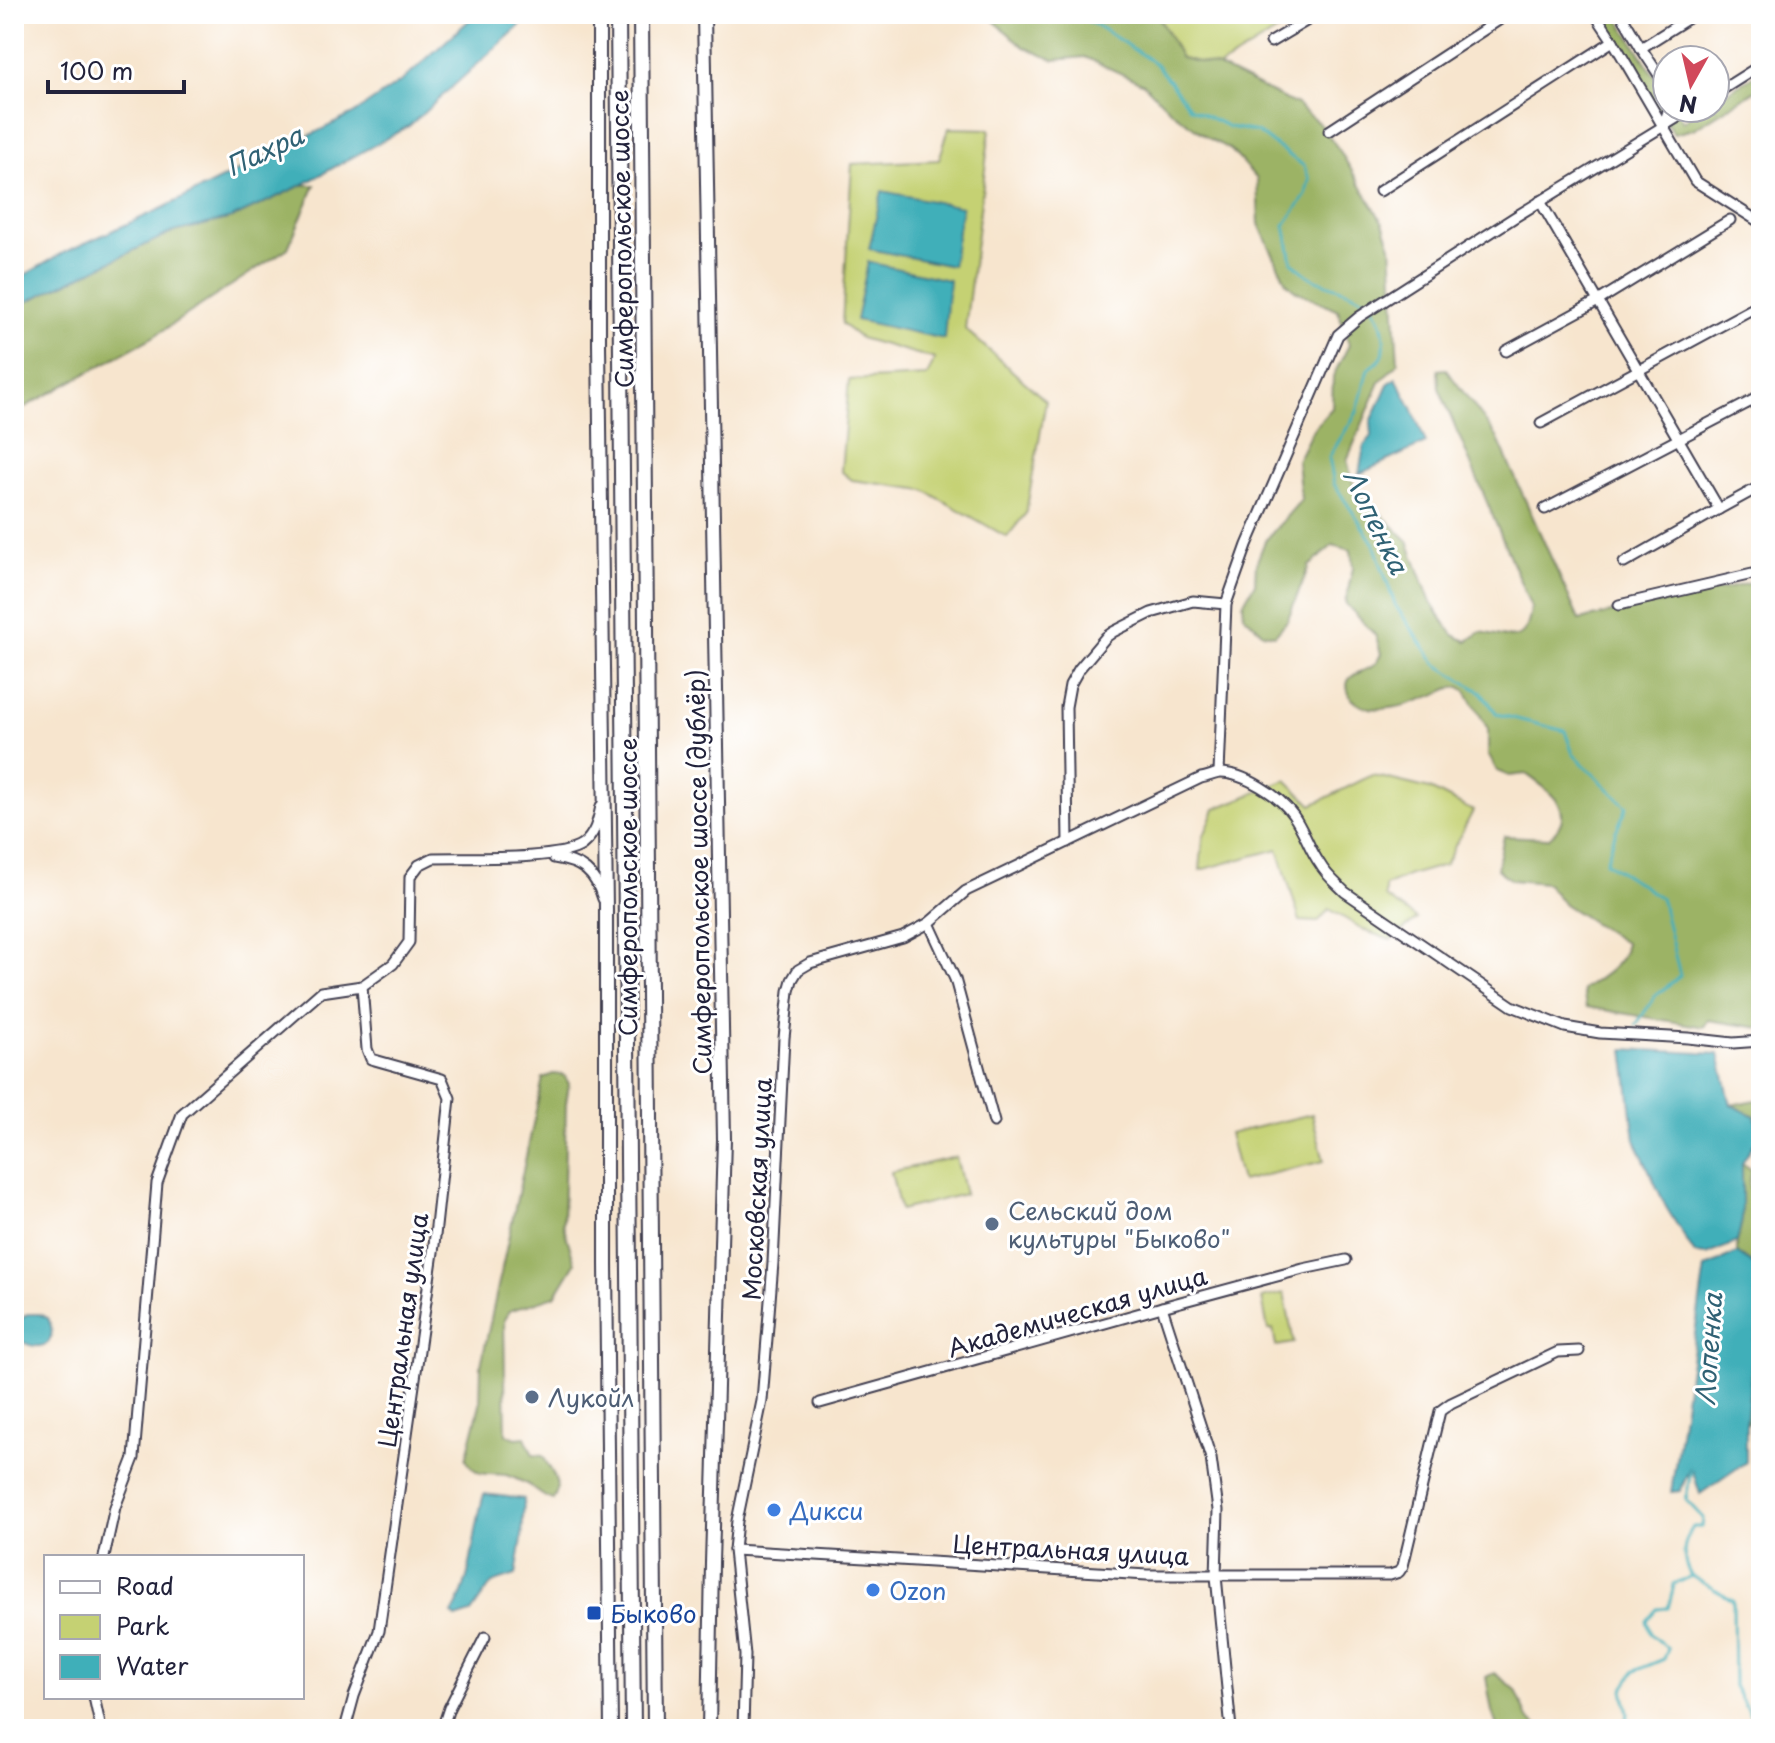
<svg xmlns="http://www.w3.org/2000/svg" width="1775" height="1743" font-family="'Playpen Sans',sans-serif">
<style>
.green{fill:#c5d173;stroke:#747a57;stroke-width:2}
.forest{fill:#9cb365;stroke:#5f6a50;stroke-width:2}
.water{fill:#3fafb9;stroke:#30687a;stroke-width:2}
.lines{fill:none;stroke-linecap:round;stroke-linejoin:round}
.stream{stroke:#3fafb9;stroke-width:3}
.minor-casing{stroke:#423f51;stroke-width:13}
.major-casing{stroke:#423f51;stroke-width:16}
.highway-casing{stroke:#423f51;stroke-width:18}
.minor{stroke:#fff;stroke-width:9}
.major{stroke:#fff;stroke-width:12}
.highway{stroke:#fff;stroke-width:14}
.service-dot{fill:#5c6f8a;stroke:#fff;stroke-width:3}
.shop-dot{fill:#3f7fe0;stroke:#fff;stroke-width:3}
.transit-dot{fill:#1a4fb4;stroke:#fff;stroke-width:3}
.labels{text-anchor:middle;dominant-baseline:central;stroke-width:6;stroke-linejoin:round;paint-order:stroke}
.street-label{font-size:24px;fill:#22223b;stroke:#fff}
.service-label{font-size:24px;fill:#4e5e75;stroke:#fff;text-anchor:start}
.shop-label{font-size:24px;fill:#366cbe;stroke:#fff;text-anchor:start}
.transit-label{font-size:24px;fill:#164399;stroke:#fff;text-anchor:start}
.water-label{font-size:26px;font-style:italic;fill:#2f6174;stroke:#fff}
</style>
<rect width="100%" height="100%" fill="#fff"/>
<filter id="ink" filterUnits="userSpaceOnUse"><feTurbulence type="fractalNoise" baseFrequency=".0125" numOctaves="2"/><feDisplacementMap in="SourceGraphic" scale="16" xChannelSelector="R" yChannelSelector="G"/><feConvolveMatrix kernelMatrix="1 2 1 2 8 2 1 2 1" color-interpolation-filters="sRGB"/></filter>
<filter id="wash" filterUnits="userSpaceOnUse"><feTurbulence type="fractalNoise" baseFrequency=".006" numOctaves="4" result="noise"/><feDisplacementMap in="SourceGraphic" scale="32" xChannelSelector="R" yChannelSelector="G"/><feGaussianBlur stdDeviation="1.8" result="paint"/><feColorMatrix in="noise" values="0 0 0 0 0 0 0 0 0 0 0 0 0 0 0 0 0 1.4 0 .05"/><feComposite in="paint" operator="in"/></filter>
<g filter="url(#wash)">
<rect width="100%" height="100%" fill="#f7e5ce"/>
<g class="green">
<polygon points="1157,14 1305,14 1219,67 1181,58"/>
<polygon points="949,128 990,129 965,329 1046,401 1026,513 1007,537 924,490 852,480 841,471 849,380 927,376 935,359 860,338 842,324 852,164 939,160"/>
<polygon points="1372,775 1430,789 1473,811 1445,865 1410,875 1385,886 1385,897 1417,919 1391,940 1366,931 1329,909 1318,922 1300,921 1278,849 1200,870 1203,838 1215,809 1286,780 1312,805"/>
<polygon points="1312,1114 1324,1161 1241,1181 1229,1134"/>
<polygon points="956,1157 965,1194 900,1210 891,1172"/>
<polygon points="1284,1293 1294,1343 1276,1346 1273,1329 1268,1330 1262,1298"/>
</g>
<g class="forest">
<path d="M 986,14 L 1157,14 L 1181,58 L 1219,67 L 1297,105 L 1321,125 L 1340,151 L 1383,223 L 1391,246 L 1398,363 L 1380,382 L 1347,460 L 1354,487 L 1408,541 L 1430,600 L 1439,615 L 1453,635 L 1467,641 L 1481,632 C 1513,638 1527,647 1531,607 L 1439,388 L 1438,370 L 1446,369 L 1497,437 L 1579,620 L 1761,581 L 1761,1028 L 1708,1020 L 1704,1027 L 1586,1007 L 1583,990 C 1599,978 1626,964 1625,943 L 1564,904 L 1546,883 L 1511,880 L 1497,869 L 1504,836 L 1548,838 C 1582,812 1547,789 1526,774 L 1509,776 L 1497,771 L 1488,754 L 1488,729 L 1466,691 L 1460,687 L 1454,687 C 1428,697 1375,723 1352,699 C 1348,695 1346,686 1348,681 C 1352,672 1368,671 1374,665 C 1376,664 1380,656 1381,654 L 1376,636 L 1345,603 L 1353,568 L 1351,550 L 1333,545 L 1309,566 L 1287,621 L 1275,635 L 1263,633 L 1244,615 L 1243,604 L 1255,583 L 1256,564 L 1265,541 L 1301,500 L 1297,461 L 1313,429 L 1332,408 L 1333,376 L 1349,345 L 1338,310 L 1296,291 L 1286,282 L 1259,224 L 1257,179 L 1231,150 L 1208,138 L 1171,111 L 1144,84 L 1085,57 L 1054,60 L 1024,47 Z"/>
<polygon points="1595,14 1616,14 1667,96 1667,108 1674,108 1683,121 1703,108 1715,108 1715,100 1761,71 1761,87 1693,129 1674,134"/>
<polygon points="302,185 315,185 288,248 153,337 14,413 14,308 170,233 232,218"/>
<path d="M 553,1074 L 564,1075 L 569,1084 L 566,1103 L 563,1225 L 575,1263 L 555,1296 L 509,1311 L 504,1320 L 506,1434 L 516,1438 L 525,1437 L 533,1455 L 543,1456 C 551,1471 563,1484 553,1500 C 541,1497 535,1488 525,1483 C 519,1480 512,1477 506,1475 C 488,1472 478,1480 466,1459 L 480,1404 L 481,1365 L 543,1078 Z"/>
<polygon points="1761,1099 1761,1135 1759,1135 1755,1116 1731,1105"/>
<polygon points="1742,1163 1752,1170 1749,1184 1751,1199 1753,1219 1761,1230 1761,1270 1737,1253 1737,1242 1742,1220"/>
<polygon points="1761,1318 1757,1418 1746,1424 1754,1341"/>
<polygon points="1494,1673 1516,1690 1528,1718 1541,1729 1498,1729 1492,1712 1486,1677"/>
</g>
<g class="water">
<polygon points="476,14 533,14 409,126 302,185 232,218 170,233 14,308 14,281 65,252 163,208 353,114 403,80"/>
<polygon points="882,191 962,207 952,266 869,249"/>
<polygon points="868,262 949,280 944,339 856,320"/>
<polygon points="1396,378 1412,408 1426,443 1359,474 1364,446 1372,436 1371,422 1388,384"/>
<polygon points="1624,1049 1719,1054 1731,1105 1755,1116 1759,1135 1742,1163 1742,1220 1737,1242 1707,1255 1695,1254 1666,1207 1635,1140"/>
<polygon points="1737,1253 1761,1270 1761,1318 1754,1341 1746,1424 1746,1462 1700,1494 1691,1466 1680,1491 1671,1492 1705,1268"/>
<path d="M 27,1314 L 39,1314 L 48,1318 C 59,1341 43,1354 21,1341 L 20,1320 Z"/>
<path d="M 484,1494 L 524,1499 L 522,1539 L 516,1575 L 492,1583 L 471,1613 L 456,1618 L 452,1614 C 474,1578 472,1534 484,1494 Z"/>
</g>
<g class="lines">
<g class="stream">
<path d="M 1075,14 L 1101,28 L 1156,64 L 1190,108 L 1229,127 L 1257,132 L 1304,166 L 1309,179 L 1306,195 L 1285,225 L 1292,262 C 1298,267 1305,274 1312,278 C 1346,294 1380,291 1384,339 C 1385,356 1383,360 1368,369 L 1357,412 L 1329,457 L 1334,484 L 1374,544 L 1395,605 L 1436,664 L 1481,692 L 1497,714 L 1565,731 L 1573,754 L 1627,807 L 1616,831 L 1606,862 L 1661,898 L 1680,976 L 1656,995 L 1636,1025"/>
<polyline points="1691,1576 1733,1600 1734,1686 1758,1729"/>
<path d="M 1626,1729 L 1624,1726 L 1628,1714 L 1623,1689 L 1635,1671 L 1664,1659 L 1668,1649 L 1651,1634 L 1647,1621 L 1657,1609 L 1668,1608 L 1674,1585 L 1691,1576 C 1681,1558 1682,1544 1693,1527 L 1702,1527 L 1703,1518 L 1686,1500 L 1692,1463"/>
</g>
</g>
</g>
<g filter="url(#ink)">
<g class="lines">
<defs>
<g id="minor">
<polyline points="1595,14 1613,41 1695,181 1761,223"/>
<polyline points="1621,14 1641,48 1667,87"/>
<polyline points="1271,42 1318,14"/>
<polyline points="1641,48 1695,14"/>
<polyline points="1715,94 1761,65"/>
<polyline points="1663,127 1669,108"/>
<polyline points="1329,131 1508,14"/>
<polyline points="1380,191 1613,41"/>
<polyline points="1540,201 1719,509 1624,563"/>
<polyline points="1506,351 1598,301 1730,220"/>
<polyline points="1541,423 1761,304"/>
<polyline points="1545,509 1761,396"/>
<polyline points="1719,509 1761,486"/>
<polyline points="1619,605 1761,572"/>
<polyline points="1219,773 1226,604 1247,545 1338,335 1359,317 1515,217 1693,108"/>
<polyline points="1068,842 1066,707 1070,685 1079,669 1106,637 1113,632 1151,613 1193,601 1226,604"/>
<path d="M 554,858 C 582,862 595,872 603,899"/>
<polyline points="929,923 955,979 994,1122"/>
<polyline points="1162,1307 1211,1458 1218,1510 1216,1576 1231,1729"/>
<polyline points="820,1403 1162,1307 1303,1269 1346,1260"/>
<polyline points="734,1550 1147,1575 1390,1575 1399,1572 1403,1566 1440,1411 1451,1403 1558,1352 1579,1351"/>
<path d="M 104,1557 L 115,1507 L 134,1458 L 157,1183 L 182,1114 L 321,992 L 362,986 L 393,964 L 409,942 L 410,877 L 419,865 L 433,858 C 464,857 560,861 582,845 C 595,835 598,821 601,806"/>
<polyline points="94,1697 101,1729"/>
<polyline points="345,1729 354,1696 379,1631 434,1245 450,1098 442,1079 371,1059 367,1049 362,986"/>
<polyline points="442,1729 449,1708 485,1637"/>
<path d="M 743,1729 L 745,1655 L 734,1550 L 737,1521 L 762,1401 L 773,1263 L 784,1038 L 789,991 L 792,980 L 798,970 L 810,963 L 903,937 L 929,923 L 966,891 L 1201,778 C 1207,777 1214,774 1219,773 C 1243,772 1280,796 1293,815 C 1304,830 1309,849 1320,864 C 1326,875 1336,883 1345,892 L 1512,1006 L 1565,1027 L 1600,1033 L 1688,1038 L 1733,1043 L 1761,1041"/>
</g>
<g id="major">
<polyline points="599,14 599,344 606,909 606,1264 611,1729"/>
<polyline points="704,14 724,1139 712,1563 709,1729"/>
</g>
<g id="highway">
<polyline points="618,14 633,1729"/>
<polyline points="641,14 655,1729"/>
</g>
</defs>
<use href="#minor" class="minor-casing"/>
<use href="#major" class="major-casing"/>
<use href="#highway" class="highway-casing"/>
<use href="#minor" class="minor"/>
<use href="#major" class="major"/>
<use href="#highway" class="highway"/>
</g>
</g>
<g class="service-dot">
<circle cx="992" cy="1224" r="8"/>
<circle cx="532" cy="1397" r="8"/>
</g>
<g class="shop-dot">
<circle cx="774" cy="1510" r="8"/>
<circle cx="873" cy="1590" r="8"/>
</g>
<rect class="transit-dot" x="586" y="1605" width="16" height="16" rx="4"/>
<g class="labels">
<g class="street-label">
<text transform="translate(621 239) rotate(-91)">Симферопольское шоссе</text>
<text transform="translate(698 872) rotate(-91)">Симферопольское шоссе (дублёр)</text>
<text transform="translate(627 887) rotate(-90)">Симферопольское шоссе</text>
<text transform="translate(756 1189) rotate(-87)">Московская улица</text>
<text transform="translate(1077 1311) rotate(-16)">Академическая улица</text>
<text transform="translate(402 1330) rotate(-82)">Центральная улица</text>
<text transform="translate(1071 1549) rotate(3)">Центральная улица</text>
</g>
<g class="service-label">
<text x="1008" y="1210">Сельский дом<tspan x="1008" dy="28">культуры "Быково"</tspan></text>
<text x="548" y="1397">Лукойл</text>
</g>
<g class="shop-label">
<text x="790" y="1510">Дикси</text>
<text x="889" y="1590">Ozon</text>
</g>
<g class="transit-label">
<text x="610" y="1613">Быково</text>
</g>
<g class="water-label">
<text transform="translate(264 150) rotate(-25)">Пахра</text>
<text transform="translate(1377 521) rotate(64)">Лопенка</text>
<text transform="translate(1708 1349) rotate(-86)">Лопенка</text>
</g>
</g>
<rect width="1775" height="1743" fill="none" stroke="#fff" stroke-width="48"/>
<rect x="44" y="1555" width="260" height="144" fill="#ffffff" stroke="#a7a7b1" stroke-width="2"/>
<rect x="60" y="1581" width="40" height="12" fill="#ffffff" stroke="#a7a7b1" stroke-width="2"/>
<text x="116" y="1595" font-size="24" fill="#22223b">Road</text>
<rect x="60" y="1615" width="40" height="24" fill="#c5d173" stroke="#a7a7b1" stroke-width="2"/>
<text x="116" y="1635" font-size="24" fill="#22223b">Park</text>
<rect x="60" y="1655" width="40" height="24" fill="#3fafb9" stroke="#a7a7b1" stroke-width="2"/>
<text x="116" y="1675" font-size="24" fill="#22223b">Water</text>
<g transform="translate(1691 84) rotate(188)"><circle r="38" fill="#ffffff" stroke="#a7a7b1" stroke-width="2"/>
<path d="M0-6L14 30L0 20L-14 30Z" fill="#d1495b"/>
<text y="-12" font-size="22" font-weight="bold" text-anchor="middle" fill="#22223b">N</text>
</g>
<path d="M48 80v12h136v-12" fill="none" stroke="#22223b" stroke-width="4"/>
<text x="60" y="80" font-size="24" fill="#22223b" stroke="#ffffff" stroke-width="6" paint-order="stroke">100 m</text>
</svg>
